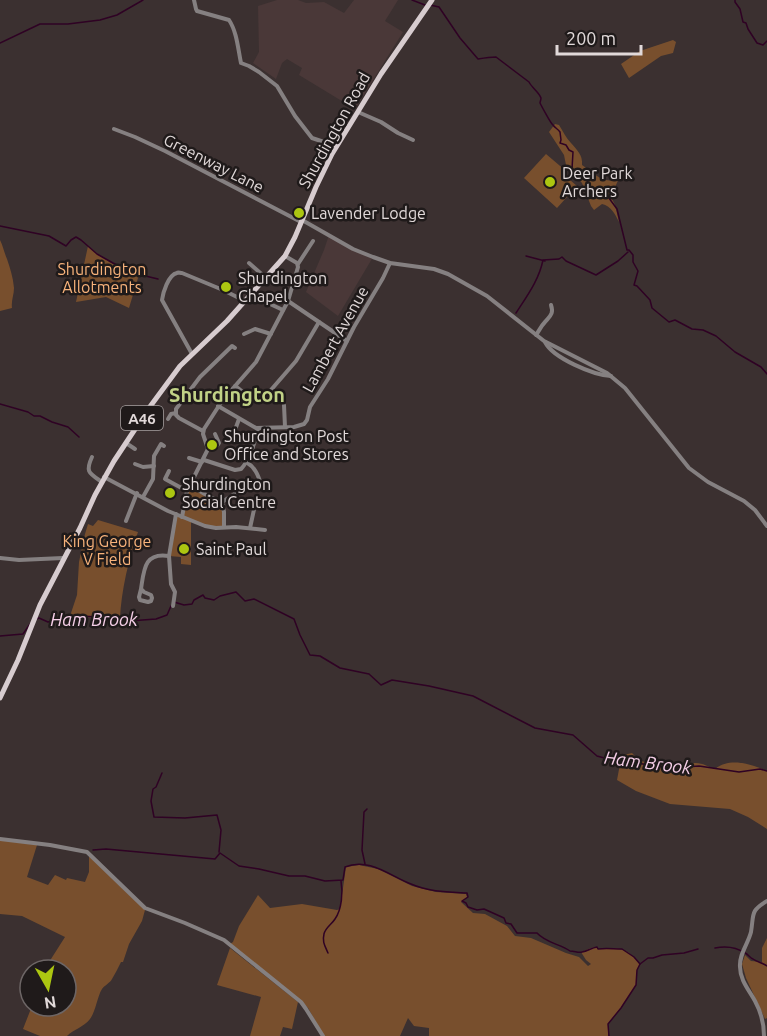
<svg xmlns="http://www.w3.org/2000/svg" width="767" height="1036" font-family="Ubuntu,sans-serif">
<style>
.built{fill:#4a3838}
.green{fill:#784f2d}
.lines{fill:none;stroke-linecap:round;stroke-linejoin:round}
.stream{stroke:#2f0224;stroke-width:1.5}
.minor{stroke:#858081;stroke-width:4}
.major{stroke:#d7cccf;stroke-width:5}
.poi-dot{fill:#acc611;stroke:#1f1a1a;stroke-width:2}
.labels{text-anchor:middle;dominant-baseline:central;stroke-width:5;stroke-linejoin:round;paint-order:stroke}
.shield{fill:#1f1a1a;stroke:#a7a0a0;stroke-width:1.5}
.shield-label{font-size:15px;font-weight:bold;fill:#e1d9d9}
.street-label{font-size:16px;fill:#e1d9d9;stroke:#1f1a1a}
.poi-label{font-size:16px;fill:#e1d9d9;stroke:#1f1a1a;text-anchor:start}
.park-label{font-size:16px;fill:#f8b37b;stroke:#1f1a1a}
.water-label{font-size:18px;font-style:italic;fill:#f5cee7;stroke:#1f1a1a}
.quarter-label{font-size:20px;font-weight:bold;fill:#c1d286;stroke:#1f1a1a}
</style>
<rect width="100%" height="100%" fill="#3b3030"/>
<g class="built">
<polygon points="277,0 298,0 306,3 324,2 344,13 354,0 398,0 385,21 403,32 355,109 299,75 302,68 287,59 282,63 276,79 253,63 259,52 258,6"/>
<polygon points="329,235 373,257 338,316 306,292 324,250"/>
</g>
<g class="green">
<polygon points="673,40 676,42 673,53 661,56 629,78 621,64 640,51"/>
<path d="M 555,124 L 559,125 C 563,131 566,138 571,143 C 577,150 583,155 582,165 C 594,173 604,186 619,178 L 611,197 L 615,205 L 619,222 C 615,214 611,206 602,204 L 594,210 L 591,206 L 582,183 L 566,165 L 564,155 L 549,132 Z"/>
<polygon points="546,154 566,171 563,174 577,186 557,208 524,178"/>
<path d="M 0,240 C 3,246 4,252 7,259 C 10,268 13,277 14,288 C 14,295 11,301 12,308 L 0,311 Z"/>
<path d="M 88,246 C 103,259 122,272 141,274 L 138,278 L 129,308 L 106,297 L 76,302 Z"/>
<polygon points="193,489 223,505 224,527 216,528 191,521 191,565 181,564 181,557 169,556 176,514 182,517 187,491"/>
<path d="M 98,520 L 138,532 C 129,557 121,592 120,619 L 119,621 C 111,622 105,619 97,618 C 88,617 79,617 70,616 L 77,595 L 79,562 L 85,534 L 88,524 L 93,526 Z"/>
<path d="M 632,753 C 648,772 675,762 696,763 C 703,763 708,767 715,769 C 730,757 751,764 767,771 L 767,829 L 748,817 L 730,809 L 670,804 L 636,791 L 617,780 L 620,764 L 619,756 Z"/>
<path d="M 0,840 L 37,845 L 27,877 L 48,885 L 55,875 L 66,880 L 67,878 L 85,882 L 89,872 L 89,856 L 145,910 L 142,921 L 129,944 L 123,962 L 121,962 C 118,968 115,974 112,979 C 110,983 105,985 102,989 C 97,997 96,1011 90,1019 C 84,1027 74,1029 67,1036 L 40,1036 L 23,1029 L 32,1006 L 66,1006 L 66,970 L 44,970 L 65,937 L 22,916 L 0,914 Z"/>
<path d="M 359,865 L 378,869 L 412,886 L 436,892 L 466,894 L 467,897 L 461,902 L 473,913 L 485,914 L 507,926 L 515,936 L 531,938 L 566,953 L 579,957 L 588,966 L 591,964 L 586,960 L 581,952 L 591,948 L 597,947 L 598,949 L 609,948 C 613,949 616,948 619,949 C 628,950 635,958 640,964 L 637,970 L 636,985 L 621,1008 L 608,1024 L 608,1036 L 429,1036 L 429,1028 L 414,1026 L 408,1018 L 400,1036 L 324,1036 L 308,1008 L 300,1000 L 230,944 L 233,942 L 239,926 L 258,895 L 270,908 L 302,904 L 337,910 L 340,909 L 346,867 Z"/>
<polygon points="767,938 767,1018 765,1019 746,978 742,964 745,955 751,961 762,962 762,948"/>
<polygon points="230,948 298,1002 292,1029 283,1027 280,1036 250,1036 261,997 217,985"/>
</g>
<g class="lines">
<g class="stream">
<polyline points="412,0 425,5"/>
<polyline points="735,0 735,2 740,9 743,22 746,23 748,29 757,43 763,45 767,41"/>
<path d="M 430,5 L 439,7 L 460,38 L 478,59 C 484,58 490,57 496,57 L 529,82 C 532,88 539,92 541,98 C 541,100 540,102 540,103 C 541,105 551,124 553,125 C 555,128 558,129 560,132 L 561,140 L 560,143 L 566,145 L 569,150 L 573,152 L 572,169 L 588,178 L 587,184 L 590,193 L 595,190 L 606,194 L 617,209 L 627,250 L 629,250 L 633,255 L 633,262 L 638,271 L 634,285 L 637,286 L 650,300 L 652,308 L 669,322 L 675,320 L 692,329 L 703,330 L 716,336 L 735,352 L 761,367 L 767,374"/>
<polyline points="0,43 40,24 68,24 100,20 117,15 143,0"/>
<polyline points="0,226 49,236 66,246 71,240 76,237 81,240 97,254 113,263 133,273 158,279"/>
<polyline points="526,256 545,261"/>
<path d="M 516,313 C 527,296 539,280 543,260 L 559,259 L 562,257 L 566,261 L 596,275 L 618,261 L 628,252"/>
<polyline points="0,404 28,412 34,416 40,416 52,422 68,427 79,437"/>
<polyline points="174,602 184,605 192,604 194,600 203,595 205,598 214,600 220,596 236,592 245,601 254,599 294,619 300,635 310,655 320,656 340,668 369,674 381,685 392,680 429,686 473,696 535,728 573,735 597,756 608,759 671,768 699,766 739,772 760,769 767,771"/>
<path d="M 36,619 L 39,618 L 48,622 C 65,617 84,614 102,618 C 107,620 111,621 116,622 L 156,619 L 167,615 L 171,606"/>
<polyline points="0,636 23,634 30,624"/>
<polyline points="162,773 156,787 153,789 151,801 154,817 185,818 217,815 221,830 219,852"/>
<path d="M 93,850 L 106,849 L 215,859 L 220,853 L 239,866 L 259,869 L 289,876 L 305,876 L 325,881 L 343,880 L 345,867 C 369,857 390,876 411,884 C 429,892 448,892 467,893 L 468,897 L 462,901 L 466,903 L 468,907 L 477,910 L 484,909 L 504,918 L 506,923 L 511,924 L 517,933 L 537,933 C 546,943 560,944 570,951 C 575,951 578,953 582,952 C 588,951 591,948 597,947 L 598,949 C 607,948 613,949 622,949 L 634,957 L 640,964"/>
<polyline points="365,864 362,850 364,812 367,809"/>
<path d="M 715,948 C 725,946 736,947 745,953 C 748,954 750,958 753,959 C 757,962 763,963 767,966"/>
<path d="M 328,953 C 325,946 322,942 324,934 C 325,928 332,924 335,919 C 342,909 343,892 341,881"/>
<polyline points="609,1036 608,1024 621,1008 636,985 637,970 640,964 648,958 653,958 662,955 684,953 698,949"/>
</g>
<g class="minor">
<path d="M 194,0 L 196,9 L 197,11 L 229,20 C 237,32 238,49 241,63 L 249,66 L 259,72 L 277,86 L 295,116 L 312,138 L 336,146"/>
<polyline points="358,112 381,122 398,133 413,140"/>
<polyline points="114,129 135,137 165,151 301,222"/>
<polyline points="302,220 353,249 373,257 390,263 434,269 448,274 487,296 544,341 607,373 625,388 689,468 708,482 744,501 755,510 767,526"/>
<polyline points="249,263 266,278"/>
<polyline points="298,264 313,241"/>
<polyline points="288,301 347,341"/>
<polyline points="270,304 283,310"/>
<polyline points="244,334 255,329 271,334"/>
<path d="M 536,335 C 539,331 541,326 545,322 C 550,316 554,314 551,305"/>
<path d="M 545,342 C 553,358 593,375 611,376"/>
<path d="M 192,354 L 162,300 C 163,293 168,275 177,273 C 178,272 180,273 182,273 L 223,290 L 245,301"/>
<path d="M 235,386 C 244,392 254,403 264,398 L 296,361 L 319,322"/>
<polyline points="284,405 285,427"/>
<polyline points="218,406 256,428 294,427 304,424 307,420 310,407 328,379 354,327 383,278 390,263"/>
<polyline points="168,419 171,414 176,413"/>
<polyline points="203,431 179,418 176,415 176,409 200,377 232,346 235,348"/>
<polyline points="231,441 239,419"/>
<polyline points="126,443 135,449"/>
<polyline points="208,449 217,446 219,443 215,434"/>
<path d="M 92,457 C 85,472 89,473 102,482"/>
<polyline points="189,458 202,462"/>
<path d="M 204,460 L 235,470 L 241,469 C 249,461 256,440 258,429"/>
<path d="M 246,462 C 255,467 258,475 261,484 L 259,485"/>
<polyline points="135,464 143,467 154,466"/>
<polyline points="169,471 165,479 187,491"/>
<polyline points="104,477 168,511 205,526 216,528 236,527 265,530"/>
<polyline points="190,485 208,496 222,502 224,512 224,527"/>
<polyline points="143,497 153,479 154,456 161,444 164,446"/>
<polyline points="222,502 241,490"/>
<polyline points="182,517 187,491 208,449 203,434 204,429 222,401 256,362 288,301 298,267 297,263 285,256"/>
<polyline points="126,521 137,493"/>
<polyline points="250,528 255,505"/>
<polyline points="0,558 19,560 63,558"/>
<path d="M 141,589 L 139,597 L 140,600 L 148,602 L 151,601 L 152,598 L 151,595 L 144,592 L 141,589 C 144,570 144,552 169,556"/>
<polyline points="173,606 175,592 171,584 169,556 176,514"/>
<polyline points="0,839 50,845 87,852 145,908 185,923 224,940 301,1002 306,1009 323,1036"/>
<path d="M 764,1036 C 764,1023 761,1012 755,1001 C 749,990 740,980 740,967 C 739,954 748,944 751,932 C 754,914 750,911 767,901"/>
</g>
<polyline class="major" points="0,698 18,660 40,605 80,528 95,495 114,461 149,408 180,366 227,321 285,256 295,237 316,187 332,154 381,74 432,0"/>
</g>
<g class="poi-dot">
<circle cx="550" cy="182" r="6"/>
<circle cx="299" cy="213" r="6"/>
<circle cx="226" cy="287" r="6"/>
<circle cx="212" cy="445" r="6"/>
<circle cx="170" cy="493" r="6"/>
<circle cx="184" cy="549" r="6"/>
</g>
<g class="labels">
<rect class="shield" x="121" y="406" width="42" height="24" rx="4.5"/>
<g class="shield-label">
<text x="142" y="418">A46</text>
</g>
<g class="street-label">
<text transform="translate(334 130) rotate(-61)">Shurdington Road</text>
<text transform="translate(214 163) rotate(27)">Greenway Lane</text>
<text transform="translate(335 339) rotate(-61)">Lambert Avenue</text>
</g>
<g class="poi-label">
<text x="562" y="173">Deer Park<tspan x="562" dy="18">Archers</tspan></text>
<text x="311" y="213">Lavender Lodge</text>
<text x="238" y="278">Shurdington<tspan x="238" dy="18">Chapel</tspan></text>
<text x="224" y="436">Shurdington Post<tspan x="224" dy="18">Office and Stores</tspan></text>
<text x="182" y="484">Shurdington<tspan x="182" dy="18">Social Centre</tspan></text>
<text x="196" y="549">Saint Paul</text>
</g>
<g class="park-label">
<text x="102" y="269">Shurdington<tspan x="102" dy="18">Allotments</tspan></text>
<text x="107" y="541">King George<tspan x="107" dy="18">V Field</tspan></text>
</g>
<g class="water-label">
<text x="94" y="619">Ham Brook</text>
<text transform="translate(648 762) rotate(7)">Ham Brook</text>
</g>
<g class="quarter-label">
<text x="227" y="394">Shurdington</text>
</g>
</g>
<g transform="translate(48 988) rotate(171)"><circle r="28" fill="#1f1a1a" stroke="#6d6666" stroke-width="1.5"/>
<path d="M0-4.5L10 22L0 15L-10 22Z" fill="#acc611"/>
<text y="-9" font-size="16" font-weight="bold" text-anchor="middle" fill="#e1d9d9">N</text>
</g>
<path d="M557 45v9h84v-9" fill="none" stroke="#e1d9d9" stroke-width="3"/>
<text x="566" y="45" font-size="18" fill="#e1d9d9" stroke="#1f1a1a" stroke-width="4.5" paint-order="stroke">200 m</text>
</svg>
